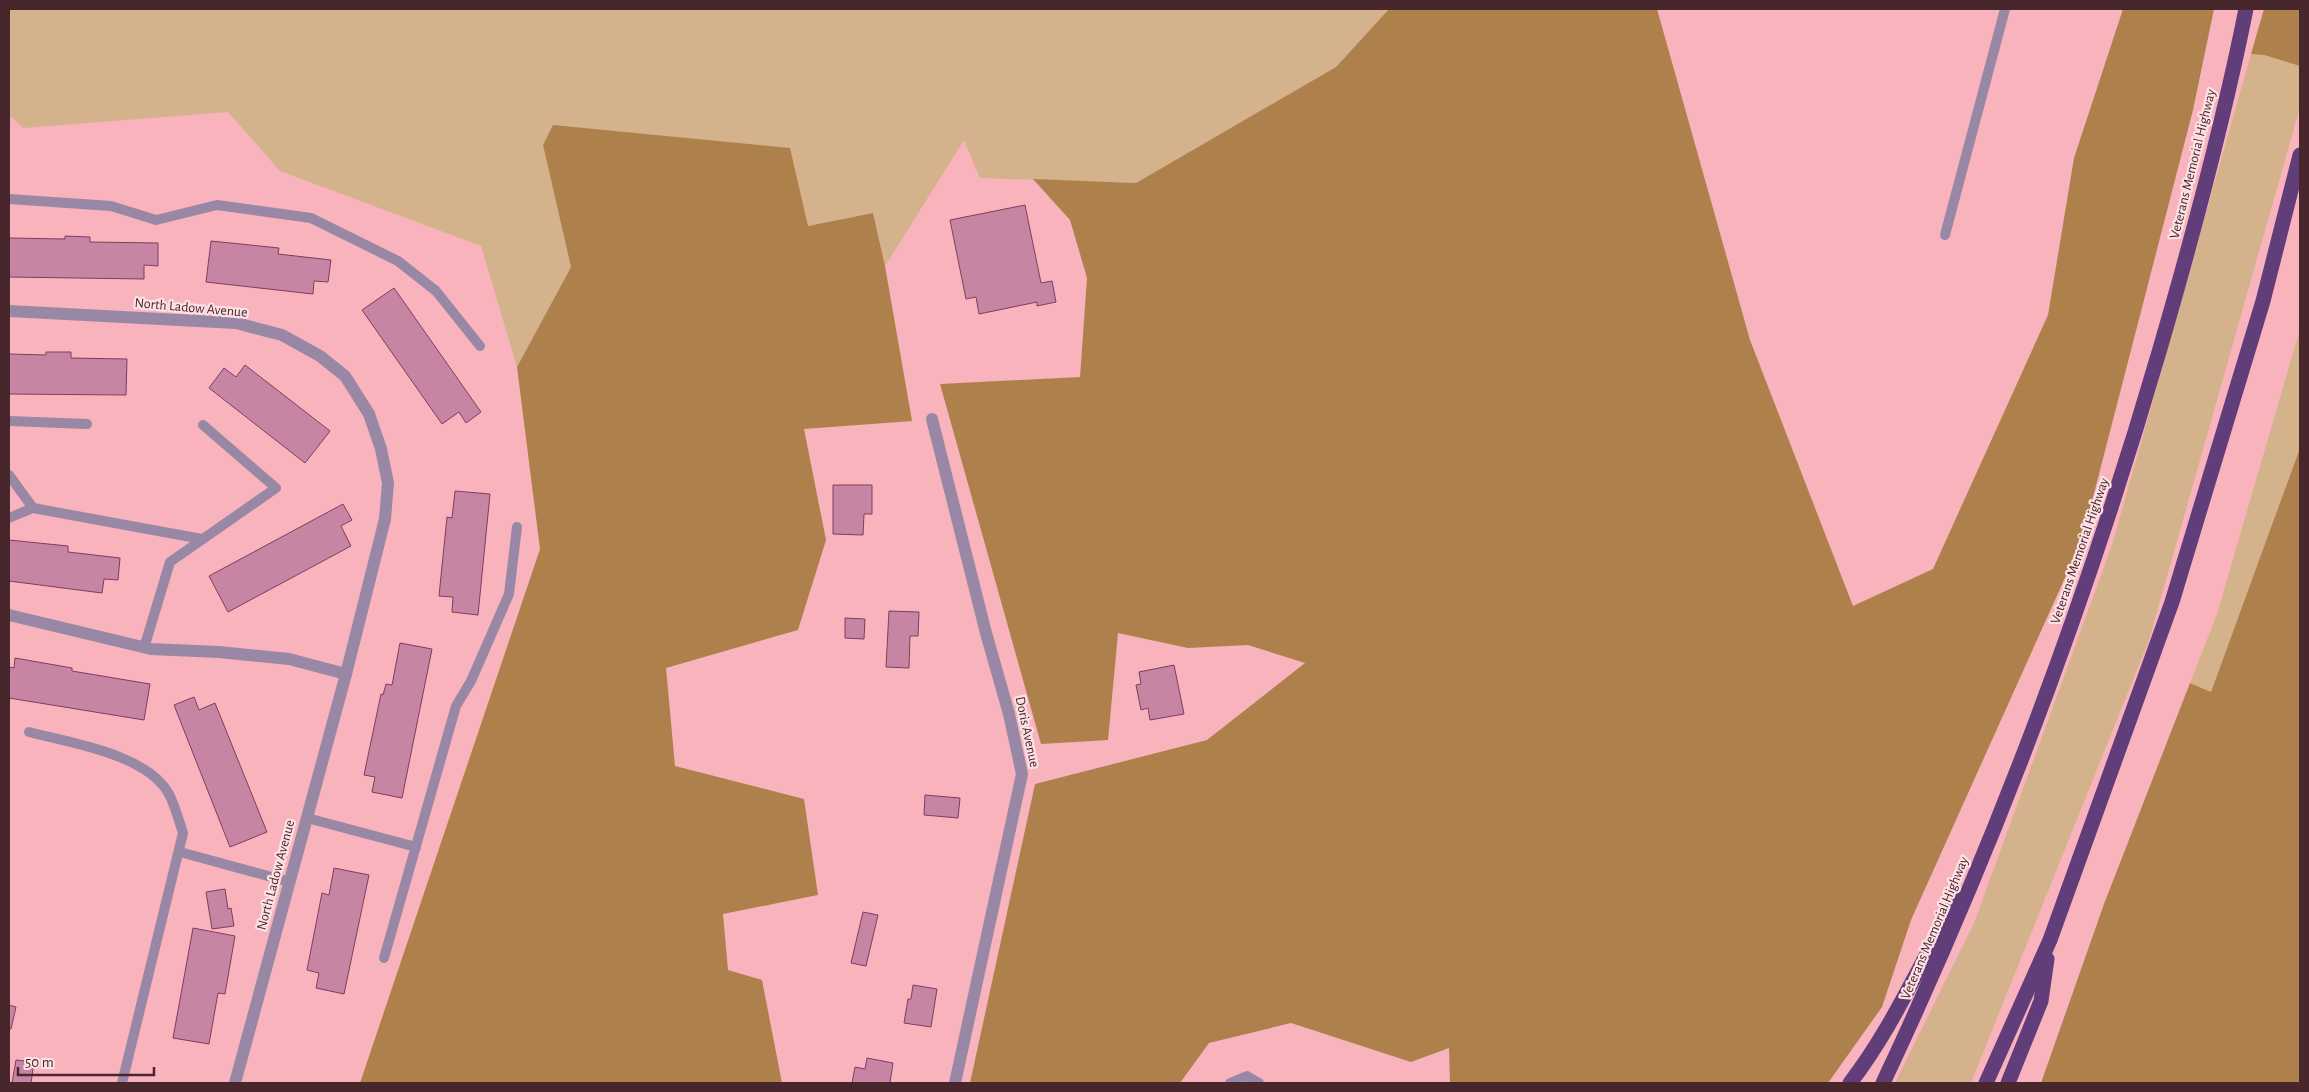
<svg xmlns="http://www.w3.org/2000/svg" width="2309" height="1092" font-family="'Alegreya Sans',sans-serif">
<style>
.green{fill:#d4b28b}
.forest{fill:#ae814c}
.building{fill:#c785a4;stroke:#803c5f}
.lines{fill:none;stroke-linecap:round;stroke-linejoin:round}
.service{stroke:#9888a5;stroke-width:10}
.minor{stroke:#9888a5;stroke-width:12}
.motorway{stroke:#613d79;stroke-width:15}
.labels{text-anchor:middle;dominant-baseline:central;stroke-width:4.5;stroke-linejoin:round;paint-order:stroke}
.street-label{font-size:14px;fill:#48272c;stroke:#fde1e4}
</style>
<rect width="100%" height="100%" fill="#f9b3bc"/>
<g class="green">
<polygon points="9,9 1389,9 1336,67 1136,183 980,178 964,140 885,266 873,213 808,226 543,145 571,267 517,367 481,246 280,171 228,112 23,128 9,115"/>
<polygon points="2251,54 2264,55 2300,66 2300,107 2149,640 1971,1083 1895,1083 1974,923 2112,545"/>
<polygon points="2300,329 2300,448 2211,692 2190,683 2217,614"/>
</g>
<g class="forest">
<polygon points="1389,9 1657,9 1750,340 1853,606 1933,569 2048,315 2074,158 2123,9 2214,9 2193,110 2082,540 1911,920 1882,1007 1828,1083 1450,1083 1449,1048 1411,1062 1291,1023 1209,1043 1180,1083 970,1083 1035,784 1207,740 1305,663 1248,645 1188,648 1118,633 1108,740 1041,744 940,384 1080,377 1087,278 1070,220 1033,179 1136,183 1336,67"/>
<polygon points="2264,9 2300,9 2300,66 2264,55 2251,54"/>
<polygon points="553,125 790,148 808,226 873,213 885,266 912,421 804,429 826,540 798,630 666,668 675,766 804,799 818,895 723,914 728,970 762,980 782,1083 360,1083 540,549 517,367 571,267 543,145"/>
<polygon points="2300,448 2300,1083 2041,1083 2104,904 2190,683 2211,692"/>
</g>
<g class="building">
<polygon points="1025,205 1041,283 1052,281 1056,302 1037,306 1037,302 979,314 976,297 966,299 950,220"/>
<polygon points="65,236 90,237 90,242 158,243 158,266 144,265 144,279 9,277 9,238 65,239"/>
<polygon points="211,241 279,248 278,254 331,260 328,282 314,281 313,294 206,282"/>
<polygon points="394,288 481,412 466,423 459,412 442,424 362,310"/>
<polygon points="46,352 71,352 71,358 127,359 126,395 9,394 9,354 46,355"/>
<polygon points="245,365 330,431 305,463 209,388 224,368 236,377"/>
<polygon points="833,485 872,485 872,514 864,514 863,535 833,534"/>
<polygon points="455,491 490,494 478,615 452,612 453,597 439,596 447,517 452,518"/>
<polygon points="343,504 352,520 341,526 351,546 228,612 209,576"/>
<polygon points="9,540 68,546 68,552 120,558 118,580 104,579 102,593 9,581"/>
<polygon points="889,611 919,612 918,636 910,636 909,668 886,667"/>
<polygon points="845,618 865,619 864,639 845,638"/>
<polygon points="400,643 432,649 402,798 372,792 375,777 364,775 381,694 383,695 386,684 392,685"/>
<polygon points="15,658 72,668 72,671 150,684 144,720 9,698 9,667 14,668"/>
<polygon points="1174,665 1184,714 1150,720 1148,708 1141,710 1136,685 1141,684 1139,672"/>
<polygon points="194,697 199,710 215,703 267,832 230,847 174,705"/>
<polygon points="925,795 960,798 958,818 924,815"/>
<polygon points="334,868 369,875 344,994 316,988 319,973 307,970 322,893 329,895"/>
<polygon points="225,889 228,909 231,908 234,926 212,929 206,892"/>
<polygon points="863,912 878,915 866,966 851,963"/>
<polygon points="193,928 235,936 225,994 218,993 209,1044 173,1038"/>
<polygon points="913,985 937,989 931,1027 904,1023 908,999 911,999"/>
<polygon points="9,1005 16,1007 11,1029 9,1029"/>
<polygon points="867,1058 893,1063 890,1083 852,1083 855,1067 865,1069"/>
<polygon points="16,1060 34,1062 31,1083 12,1083"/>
</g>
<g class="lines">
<g class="service">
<polyline points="9,199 111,206 156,220 217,205 311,218 398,261 436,291 480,346"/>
<polyline points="1945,235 2005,9"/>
<polyline points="9,421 87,424"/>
<polyline points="9,475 33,508"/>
<polyline points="9,518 33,508 202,539"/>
<polyline points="144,648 170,562 276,488 203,425"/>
<path d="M 29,732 C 71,743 147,754 169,794 C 175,806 179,821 183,833 L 122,1083"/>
<polyline points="307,818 416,847"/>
<polyline points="180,852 290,882"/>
<polyline points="384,958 456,706 471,681 509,594 517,527"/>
<polyline points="1230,1083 1247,1076 1259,1083"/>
</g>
<g class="minor">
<polyline points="9,311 236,323 282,335 320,356 345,376 369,414 381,449 388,483 385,519 346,674 235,1083"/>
<polyline points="932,419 986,633 1009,714 1022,774 955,1083"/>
<polyline points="9,615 151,649 219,652 289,659 346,674"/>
</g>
<g class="motorway">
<path d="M 1850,1083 C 1894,1026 1921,960 1958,899"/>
<path d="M 1883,1083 C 1994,847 2086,603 2159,352 C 2192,239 2223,124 2246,9"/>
<polyline points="1986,1083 2050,940 2172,602 2263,301 2300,155"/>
<polyline points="2008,1083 2041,1001 2047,959"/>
</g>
</g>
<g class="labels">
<g class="street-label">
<text transform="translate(2193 164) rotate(-76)">Veterans Memorial Highway</text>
<text transform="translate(191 308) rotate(5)">North Ladow Avenue</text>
<text transform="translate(2080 551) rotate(-71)">Veterans Memorial Highway</text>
<text transform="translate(1027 732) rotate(78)">Doris Avenue</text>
<text transform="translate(276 875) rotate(-75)">North Ladow Avenue</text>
<text transform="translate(1935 928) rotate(-67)">Veterans Memorial Highway</text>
</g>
</g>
<rect width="2309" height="1092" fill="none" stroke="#48272c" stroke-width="20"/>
<path d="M18 1067v8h136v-8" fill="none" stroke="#48272c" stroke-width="2.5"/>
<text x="25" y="1067" font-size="15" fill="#48272c" stroke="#fde1e4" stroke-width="4" paint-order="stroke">50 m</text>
</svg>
